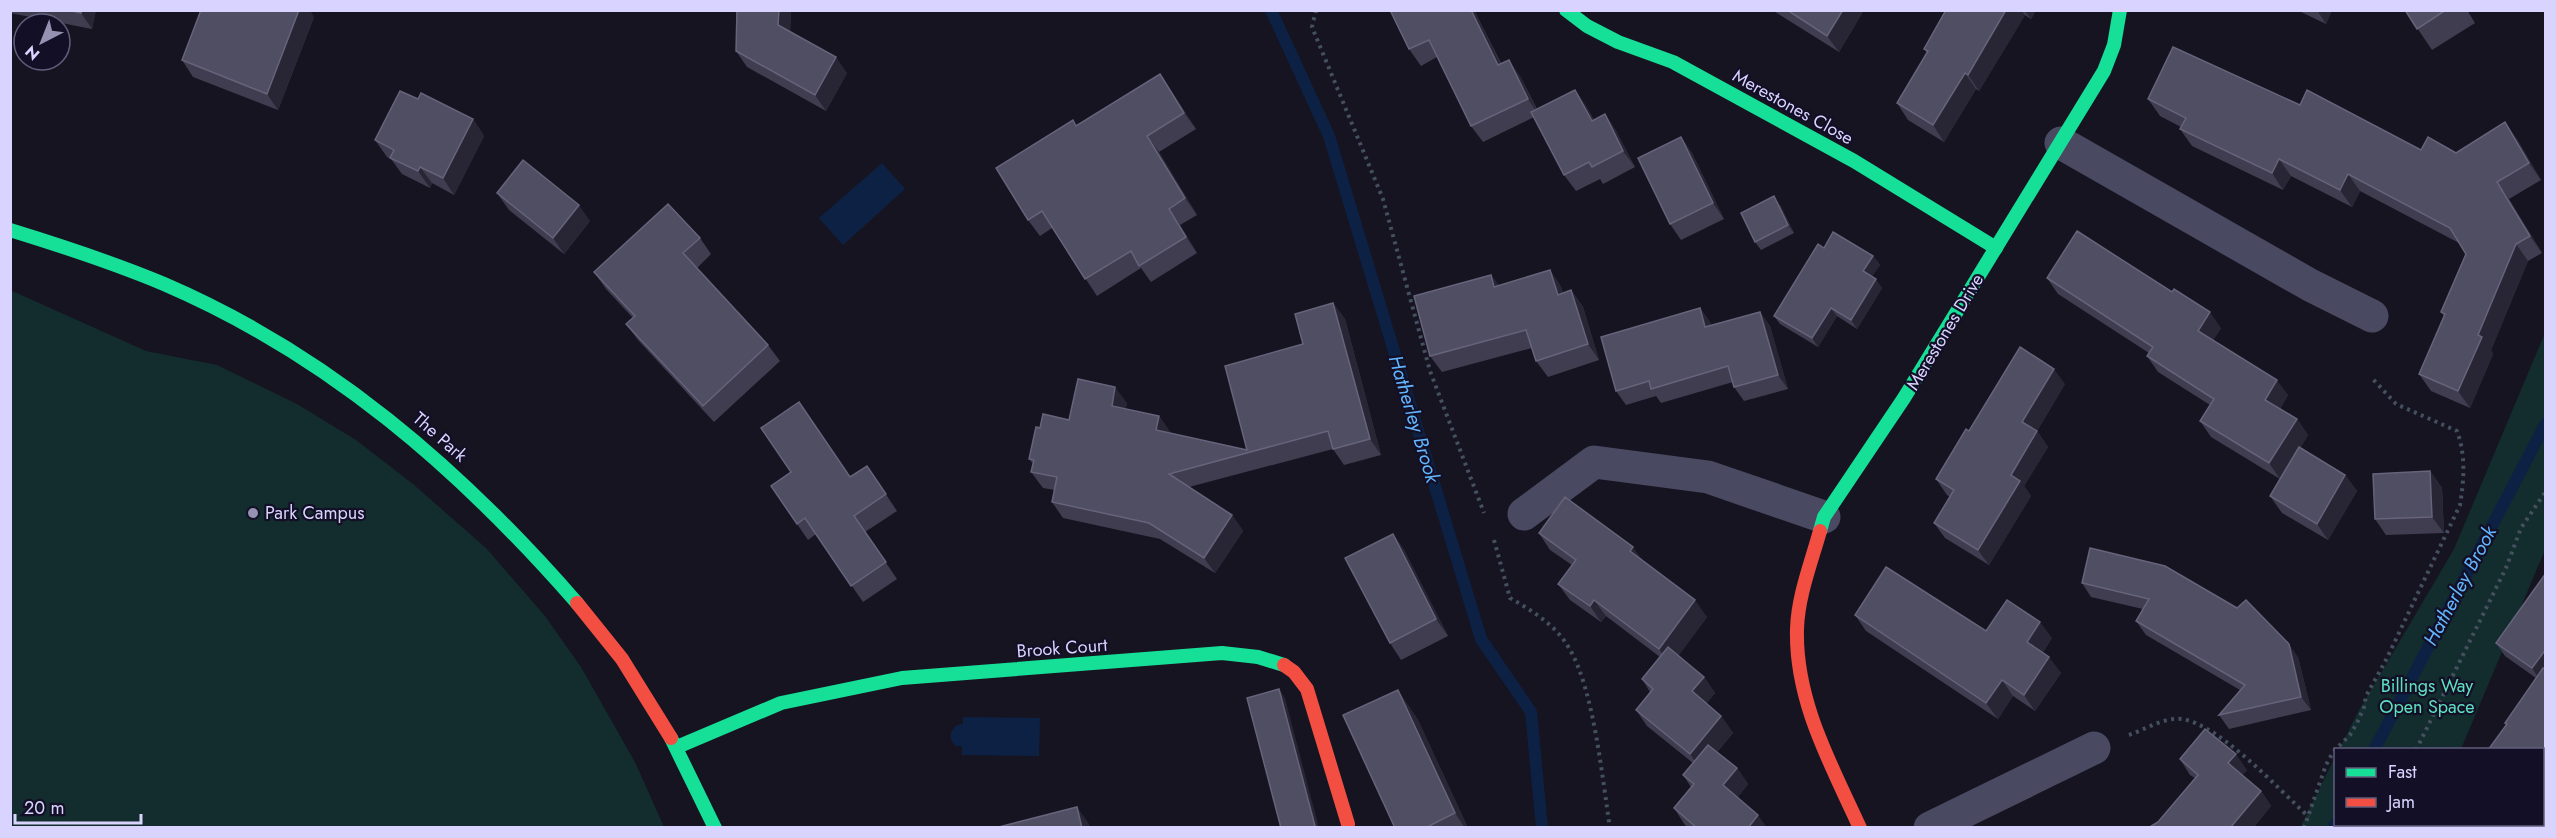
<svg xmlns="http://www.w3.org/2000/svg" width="2556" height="838" font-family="Jost,sans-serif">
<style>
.green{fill:#132c2d}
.water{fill:#0d2144}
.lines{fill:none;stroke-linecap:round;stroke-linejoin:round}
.stream{stroke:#0d2144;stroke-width:12}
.path{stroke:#44505f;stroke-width:4;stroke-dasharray:3 4.5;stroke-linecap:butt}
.street{stroke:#4a4962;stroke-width:33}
.fast{stroke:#16e098;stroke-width:14}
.jam{stroke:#f24e42;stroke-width:14}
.wall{fill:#403d50}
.shaded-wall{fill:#282635}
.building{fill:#504e63;stroke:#66637b;stroke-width:1.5}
.poi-dot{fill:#9591b1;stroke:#130f26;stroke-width:2}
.labels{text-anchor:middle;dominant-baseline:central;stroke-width:4.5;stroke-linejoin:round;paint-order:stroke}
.street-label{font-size:18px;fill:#d9d4ff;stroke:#130f26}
.poi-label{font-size:18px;fill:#d9d4ff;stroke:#130f26;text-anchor:start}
.park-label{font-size:18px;fill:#5fe0c0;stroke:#130f26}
.water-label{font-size:20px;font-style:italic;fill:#62b6ff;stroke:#130f26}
</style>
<rect width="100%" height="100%" fill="#161421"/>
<g class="green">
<polygon points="10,290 146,351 217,365 297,404 356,440 413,484 486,548 545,616 581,667 636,764 664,827 11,827"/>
<polygon points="2545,333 2545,550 2461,749 2339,750 2358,712 2454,549"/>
<polygon points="2335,757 2336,824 2417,825 2415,828 2300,828"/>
</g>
<g class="water">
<polygon points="882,163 905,189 843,245 819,218"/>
<path d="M 963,717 L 1040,718 L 1039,756 L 962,755 L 962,746 L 956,746 C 948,739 949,732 957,725 L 963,724 Z"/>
</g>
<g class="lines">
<g class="stream">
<polyline points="1271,10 1329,136 1481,639 1531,712 1542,828"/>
<polyline points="2374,750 2546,423"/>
<polyline points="2333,828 2336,823"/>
</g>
<g class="path">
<polyline points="1316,10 1312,27 1383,199 1430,371 1484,513"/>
<path d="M 1494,540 L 1510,598 C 1531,610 1556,625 1569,648 C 1594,690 1602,777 1610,828"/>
<path d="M 2129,735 C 2143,730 2158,721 2173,719 C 2210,713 2281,792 2309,817"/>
<polyline points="2416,750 2506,568 2521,528 2546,491"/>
<path d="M 2304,828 L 2326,765 L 2333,752 L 2350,735 L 2357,723 L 2364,707 L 2366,696 L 2386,660 L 2460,505 C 2464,480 2466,456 2457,431 L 2396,404 L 2371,377"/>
<polyline points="2376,828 2378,824"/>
</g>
<g class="street">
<polyline points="2061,143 2310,285 2372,316"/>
<polyline points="1524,514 1594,462 1708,477 1824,517"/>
<polyline points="1930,828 2094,748"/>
</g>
<g class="fast">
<polyline points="1566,10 1587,26 1618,42 1673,62 1854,161 1996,248"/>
<path d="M 10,230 C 62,246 114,263 164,284 C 329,355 460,469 577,603"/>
<polyline points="1820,531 1824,517 1904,398 2104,71 2114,45 2120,10"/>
<polyline points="671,738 715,828"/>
<polyline points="677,747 781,703 902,678 1222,653 1258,657 1284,665"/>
</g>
<g class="jam">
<path d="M 1820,531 C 1811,563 1798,596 1797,629 C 1795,701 1831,764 1860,828"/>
<polyline points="577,603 622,659 671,738"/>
<polyline points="1284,665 1294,672 1307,689 1348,824"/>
</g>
</g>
<g class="wall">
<polygon points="10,10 96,10 92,29 10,13"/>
<polygon points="737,10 791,10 790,31 847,73 826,111 747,67 736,51"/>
<polygon points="1390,10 1474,10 1501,63 1520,76 1537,109 1575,90 1586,106 1594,120 1605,114 1616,131 1635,167 1603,184 1600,179 1576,191 1564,175 1534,117 1483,142 1471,126 1437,57 1421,66 1409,49"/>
<polygon points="1772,10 1864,10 1839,52"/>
<polygon points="1946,10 2036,10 2031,19 2025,15 1979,91 1976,89 1944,142 1908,120 1897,103 1927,53 1924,49"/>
<polygon points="2297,10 2332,10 2326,24"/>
<polygon points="2405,10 2467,10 2475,23 2432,50"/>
<polygon points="314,17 278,110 193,77 182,60"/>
<polygon points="1160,74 1196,129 1159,152 1197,215 1180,225 1197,253 1151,282 1141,268 1097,296 1052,228 1040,236 1028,220 1077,126"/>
<polygon points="418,99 473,119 484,136 454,195 432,183 430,188 402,174 391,159 387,157 375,140"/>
<polygon points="2148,99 2300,105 2421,150 2456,153 2517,139 2541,180 2509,199 2542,253 2528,261 2491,350 2493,354 2470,408 2431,391 2419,374 2444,316 2441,312 2466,254 2459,243 2360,191 2352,207 2291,176 2283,190 2192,146 2180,129 2181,127 2160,116"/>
<polygon points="1681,137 1692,153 1724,219 1681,240 1670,224"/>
<polygon points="497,193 590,221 564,254 509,210"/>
<polygon points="1780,205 1794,233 1761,250 1755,242"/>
<polygon points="700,238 711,254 697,268 768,345 780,361 714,422 638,340 626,324 633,318 606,289 594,272"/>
<polygon points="1824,248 1873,256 1880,265 1872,276 1882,288 1857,329 1837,316 1818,347 1780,324 1774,316"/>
<polygon points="1550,270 1561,287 1563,293 1571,290 1583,307 1599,360 1548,377 1536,361 1532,348 1442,372 1430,356 1491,275 1499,286"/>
<polygon points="2047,278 2221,328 2213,340 2288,395 2280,409 2297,419 2308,435 2300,448 2345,475 2357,491 2328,540 2282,513 2270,496 2280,479 2211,437 2200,421 2210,405 2158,372 2147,356 2149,353 2058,294"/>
<polygon points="1333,303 1345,319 1381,455 1344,465 1333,449 1189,487 1232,515 1243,531 1215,573 1160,539 1063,518 1052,502 1055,490 1043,488 1031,472 1033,464 1029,459 1040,428 1127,403 1125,409 1159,416 1170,432 1170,433 1247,450 1303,344"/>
<polygon points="1700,308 1710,322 1711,326 1760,312 1770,326 1788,389 1744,401 1734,387 1733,382 1661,403 1656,396 1626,405 1616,391"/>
<polygon points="2065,384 2037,431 2048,447 2024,486 2031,496 1989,565 1945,538 1934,523 1950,497 1947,495 1936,479 1969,431"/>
<polygon points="867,466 897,511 865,532 897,579 863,602 816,534 808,540 771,486 851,477"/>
<polygon points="2430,471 2442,488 2444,533 2386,535 2375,519"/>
<polygon points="1539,533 1642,560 1707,617 1678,656 1704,677 1715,693 1706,704 1721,716 1733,733 1717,752 1737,768 1748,784 1737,798 1767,828 1689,828 1685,825 1674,808 1691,787 1683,775 1693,763 1647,726 1636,710 1650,692 1642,679 1660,657 1606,616 1601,622 1570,600 1558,584 1572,565 1550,550"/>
<polygon points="1393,534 1404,550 1448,636 1401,660 1390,643"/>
<polygon points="2090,548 2298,657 2311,710 2229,729 2219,715 2240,690 2146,635 2136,621 2143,609 2091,597 2082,583"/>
<polygon points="2546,573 2546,828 2444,828 2442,825 2542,825 2505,723 2536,678 2505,656 2496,643"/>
<polygon points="1855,615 1986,631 2052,638 2043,652 2061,673 2035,711 2013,696 1998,719 1866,631"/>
<polygon points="1417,718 1468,828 1395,828"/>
<polygon points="2180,759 2247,770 2242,775 2261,791 2271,806 2253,828 2148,828 2158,822 2195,778 2190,775"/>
</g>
<g class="shaded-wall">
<polygon points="81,10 96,10 92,29 81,13"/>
<polygon points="299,10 310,10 314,17 278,110 267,94"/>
<polygon points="779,10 791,10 790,41 778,25"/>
<polygon points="1471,10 1474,10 1509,81 1498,65"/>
<polygon points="1843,10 1864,10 1839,52 1827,36"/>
<polygon points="2006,10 2021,10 2025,15 1979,91 1968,75"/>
<polygon points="2024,10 2036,10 2031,19"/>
<polygon points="2317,10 2332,10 2326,24"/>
<polygon points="836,57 847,73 826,111 815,95"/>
<polygon points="1509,60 1520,76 1539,115 1528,99"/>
<polygon points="1965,73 1976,89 1944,142 1933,125"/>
<polygon points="1160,74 1171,90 1196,129 1184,113"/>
<polygon points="1575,90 1586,106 1603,138 1592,121"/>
<polygon points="1605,114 1616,131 1635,167 1623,151"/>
<polygon points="473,119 484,136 454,195 443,178"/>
<polygon points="2505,122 2517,139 2541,180 2529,163"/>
<polygon points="1147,136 1159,152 1197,215 1185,198"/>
<polygon points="1681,137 1692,153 1724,219 1713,203"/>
<polygon points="2279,159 2291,176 2283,190 2272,173"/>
<polygon points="420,167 432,183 430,188 418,171"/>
<polygon points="2348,174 2360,191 2352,207 2340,190"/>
<polygon points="2497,182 2509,199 2542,253 2530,236"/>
<polygon points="1774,196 1780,205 1794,233 1788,225"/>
<polygon points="579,205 590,221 564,254 553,238"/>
<polygon points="1169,209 1180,225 1197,253 1186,237"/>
<polygon points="2516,244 2528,261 2491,350 2493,354 2470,408 2458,391 2478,335"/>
<polygon points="1873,256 1880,265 1870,280 1863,271"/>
<polygon points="1550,270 1561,287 1569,312 1558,295"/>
<polygon points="1491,275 1503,291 1494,287"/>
<polygon points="1876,279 1882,288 1857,329 1851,320"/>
<polygon points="1571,290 1583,307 1599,360 1588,344"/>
<polygon points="1333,303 1345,319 1381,455 1370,439"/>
<polygon points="1700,308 1710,322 1715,341 1705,327"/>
<polygon points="1831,308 1837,316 1818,347 1812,338"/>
<polygon points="1760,312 1770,326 1788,389 1778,375"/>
<polygon points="2210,312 2221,328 2209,346 2198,331"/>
<polygon points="2054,369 2065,384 2033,438 2022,422"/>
<polygon points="2277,380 2288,395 2276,416 2265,400"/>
<polygon points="1115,387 1127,403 1123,422 1112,406"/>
<polygon points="1159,416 1170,432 1167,446 1156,430"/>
<polygon points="2297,419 2308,435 2280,479 2269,463"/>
<polygon points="2037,431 2048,447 2024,486 2031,496 1989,565 1978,550 2011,475"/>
<polygon points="2430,471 2442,488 2444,533 2432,517"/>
<polygon points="2345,475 2357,491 2328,540 2317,524"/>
<polygon points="1232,515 1243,531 1215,573 1204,558"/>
<polygon points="1393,534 1404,550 1448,636 1436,619"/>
<polygon points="1633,547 1645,564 1630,551"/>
<polygon points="1594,600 1606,616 1601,622 1590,606"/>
<polygon points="1695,600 1707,617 1671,666 1659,649"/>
<polygon points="2040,622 2052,638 2039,658 2027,642"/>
<polygon points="2289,644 2298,657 2311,710 2301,697"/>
<polygon points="2546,649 2546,676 2541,682 2532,668"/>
<polygon points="2049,657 2061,673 2035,711 2024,695"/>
<polygon points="1704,677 1715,693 1703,708 1692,691"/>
<polygon points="2002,680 2013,696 1998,719 1986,703"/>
<polygon points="1279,689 1285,698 1319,828 1316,828 1315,826"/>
<polygon points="1398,690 1417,718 1468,828 1465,828 1455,813"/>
<polygon points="1721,716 1733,733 1701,770 1690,754"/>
<polygon points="2236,754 2247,770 2239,779 2228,763"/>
<polygon points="1737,768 1748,784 1734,802 1723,785"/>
<polygon points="2261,791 2271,806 2253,828 2230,828"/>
<polygon points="1077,807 1089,824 1090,828 1082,828"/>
<polygon points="1758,815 1767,828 1748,828"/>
</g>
<g class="building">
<polygon points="68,10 81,10 81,13"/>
<polygon points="201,10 299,10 267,94 182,60"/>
<polygon points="737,10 779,10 778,25 836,57 815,95 736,51"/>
<polygon points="1390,10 1471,10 1498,65 1509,60 1528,99 1471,126 1429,40 1409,49"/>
<polygon points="1787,10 1843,10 1827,36"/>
<polygon points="1946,10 2006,10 1968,75 1965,73 1933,125 1897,103 1928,51 1924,49"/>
<polygon points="2405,10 2446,10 2417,29"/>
<polygon points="2173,47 2300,105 2307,90 2421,150 2428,137 2456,153 2505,122 2529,163 2497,182 2530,236 2516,244 2478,335 2482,337 2458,391 2419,374 2445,314 2441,312 2466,254 2450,228 2348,174 2340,190 2279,159 2272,173 2180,129 2186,118 2148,99"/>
<polygon points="1160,74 1184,113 1147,136 1185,198 1169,209 1186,237 1139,266 1131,251 1085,279 1042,211 1028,220 996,168 1073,120 1076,126"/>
<polygon points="1575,90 1592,121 1605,114 1623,151 1592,167 1589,162 1564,175 1531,112"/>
<polygon points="400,91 418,99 421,93 473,119 443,178 420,167 418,171 390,158 394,150 375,140"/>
<polygon points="1681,137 1713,203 1670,224 1638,158"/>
<polygon points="523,160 579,205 553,238 497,193"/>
<polygon points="1774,196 1788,225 1755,242 1741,213"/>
<polygon points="668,204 700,238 683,253 768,345 703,406 626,324 635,316 594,272"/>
<polygon points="2077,231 2172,292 2174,289 2210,312 2198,331 2277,380 2265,400 2297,419 2269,463 2200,421 2214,399 2147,356 2153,347 2047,278"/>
<polygon points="1833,232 1873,256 1863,271 1876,279 1851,320 1831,308 1812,338 1774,316 1818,244 1824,248"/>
<polygon points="1550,270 1558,295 1571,290 1588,344 1536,361 1526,330 1430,356 1414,296 1491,275 1494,287"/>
<polygon points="1333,303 1370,439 1333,449 1328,431 1169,474 1232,515 1204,558 1149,523 1052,502 1057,477 1031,472 1034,460 1029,459 1036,427 1040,428 1043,414 1069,420 1078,379 1115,387 1112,406 1159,416 1156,430 1247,450 1225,366 1303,344 1295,314"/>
<polygon points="1700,308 1705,327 1760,312 1778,375 1734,387 1728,366 1651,389 1649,381 1616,391 1601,337"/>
<polygon points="2020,347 2054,369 2022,422 2037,431 2011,475 2020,481 1978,550 1934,523 1954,490 1936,479 1966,429 1969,431"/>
<polygon points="799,402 850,477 867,466 886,494 854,516 886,562 851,586 805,518 797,524 771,486 791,472 761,428"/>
<polygon points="2299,447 2345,475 2317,524 2270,496"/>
<polygon points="2430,471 2432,517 2375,519 2373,474"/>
<polygon points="1565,497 1633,547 1630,551 1695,600 1659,649 1594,600 1590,606 1558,584 1576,560 1539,533"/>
<polygon points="1393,534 1436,619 1390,643 1345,558"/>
<polygon points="2090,548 2165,566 2237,608 2246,600 2289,644 2301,697 2219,715 2245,685 2136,621 2149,599 2082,583"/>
<polygon points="1886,567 1986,631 2007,600 2040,622 2027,642 2049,657 2024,695 2002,680 1986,703 1855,615"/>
<polygon points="2546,573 2546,649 2532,668 2496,643"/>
<polygon points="1668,647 1704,677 1692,691 1721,716 1690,754 1636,710 1653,689 1642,679"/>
<polygon points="2543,668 2546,669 2546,812 2542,816 2542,750 2488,750 2507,724 2505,723"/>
<polygon points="1279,689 1315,826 1308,828 1281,828 1247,698"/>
<polygon points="1398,690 1455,813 1425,828 1395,828 1343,715"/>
<polygon points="2205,729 2236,754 2228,763 2261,791 2230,828 2148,828 2158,822 2198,775 2180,759"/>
<polygon points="1708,745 1737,768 1723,785 1758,815 1748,828 1697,828 1674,808 1694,784 1683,775"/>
<polygon points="1077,807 1082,828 995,828"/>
<polygon points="2542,818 2546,820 2546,828 2450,828 2446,825 2542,825"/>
<polygon points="2413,825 2422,825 2426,828 2411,828"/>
</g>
<circle class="poi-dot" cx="253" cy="513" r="6"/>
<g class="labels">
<g class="street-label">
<text transform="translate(1793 107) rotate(29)">Merestones Close</text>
<text transform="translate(1945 332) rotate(-59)">Merestones Drive</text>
<text transform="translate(440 437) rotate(41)">The Park</text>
<text transform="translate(1062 648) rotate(-4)">Brook Court</text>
</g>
<g class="poi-label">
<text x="265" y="513">Park Campus</text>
</g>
<g class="park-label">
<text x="2427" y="686">Billings Way<tspan x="2427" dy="21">Open Space</tspan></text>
</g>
<g class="water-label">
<text transform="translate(1414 419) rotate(73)">Hatherley Brook</text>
<text transform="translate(2460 586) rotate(-62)">Hatherley Brook</text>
</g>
</g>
<rect width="2556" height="838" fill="none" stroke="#d9d4ff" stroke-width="24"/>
<rect x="2334" y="748" width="210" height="78" fill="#130f26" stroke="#625e7d" stroke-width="1.5"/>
<rect x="2346" y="768" width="30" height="9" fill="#16e098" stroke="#625e7d" stroke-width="1.5"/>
<text x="2388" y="778" font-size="18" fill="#d9d4ff">Fast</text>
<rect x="2346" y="798" width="30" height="9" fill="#f24e42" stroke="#625e7d" stroke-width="1.5"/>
<text x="2388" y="808" font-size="18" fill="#d9d4ff">Jam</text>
<g transform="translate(42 42) rotate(222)"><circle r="28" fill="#130f26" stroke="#625e7d" stroke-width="1.5"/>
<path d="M0-4.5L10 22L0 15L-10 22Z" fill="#9591b1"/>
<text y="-9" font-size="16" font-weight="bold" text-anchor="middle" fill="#d9d4ff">N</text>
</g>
<path d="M15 814v9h126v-9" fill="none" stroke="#d9d4ff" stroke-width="3"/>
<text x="24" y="814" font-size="18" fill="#d9d4ff" stroke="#130f26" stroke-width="4.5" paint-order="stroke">20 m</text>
</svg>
